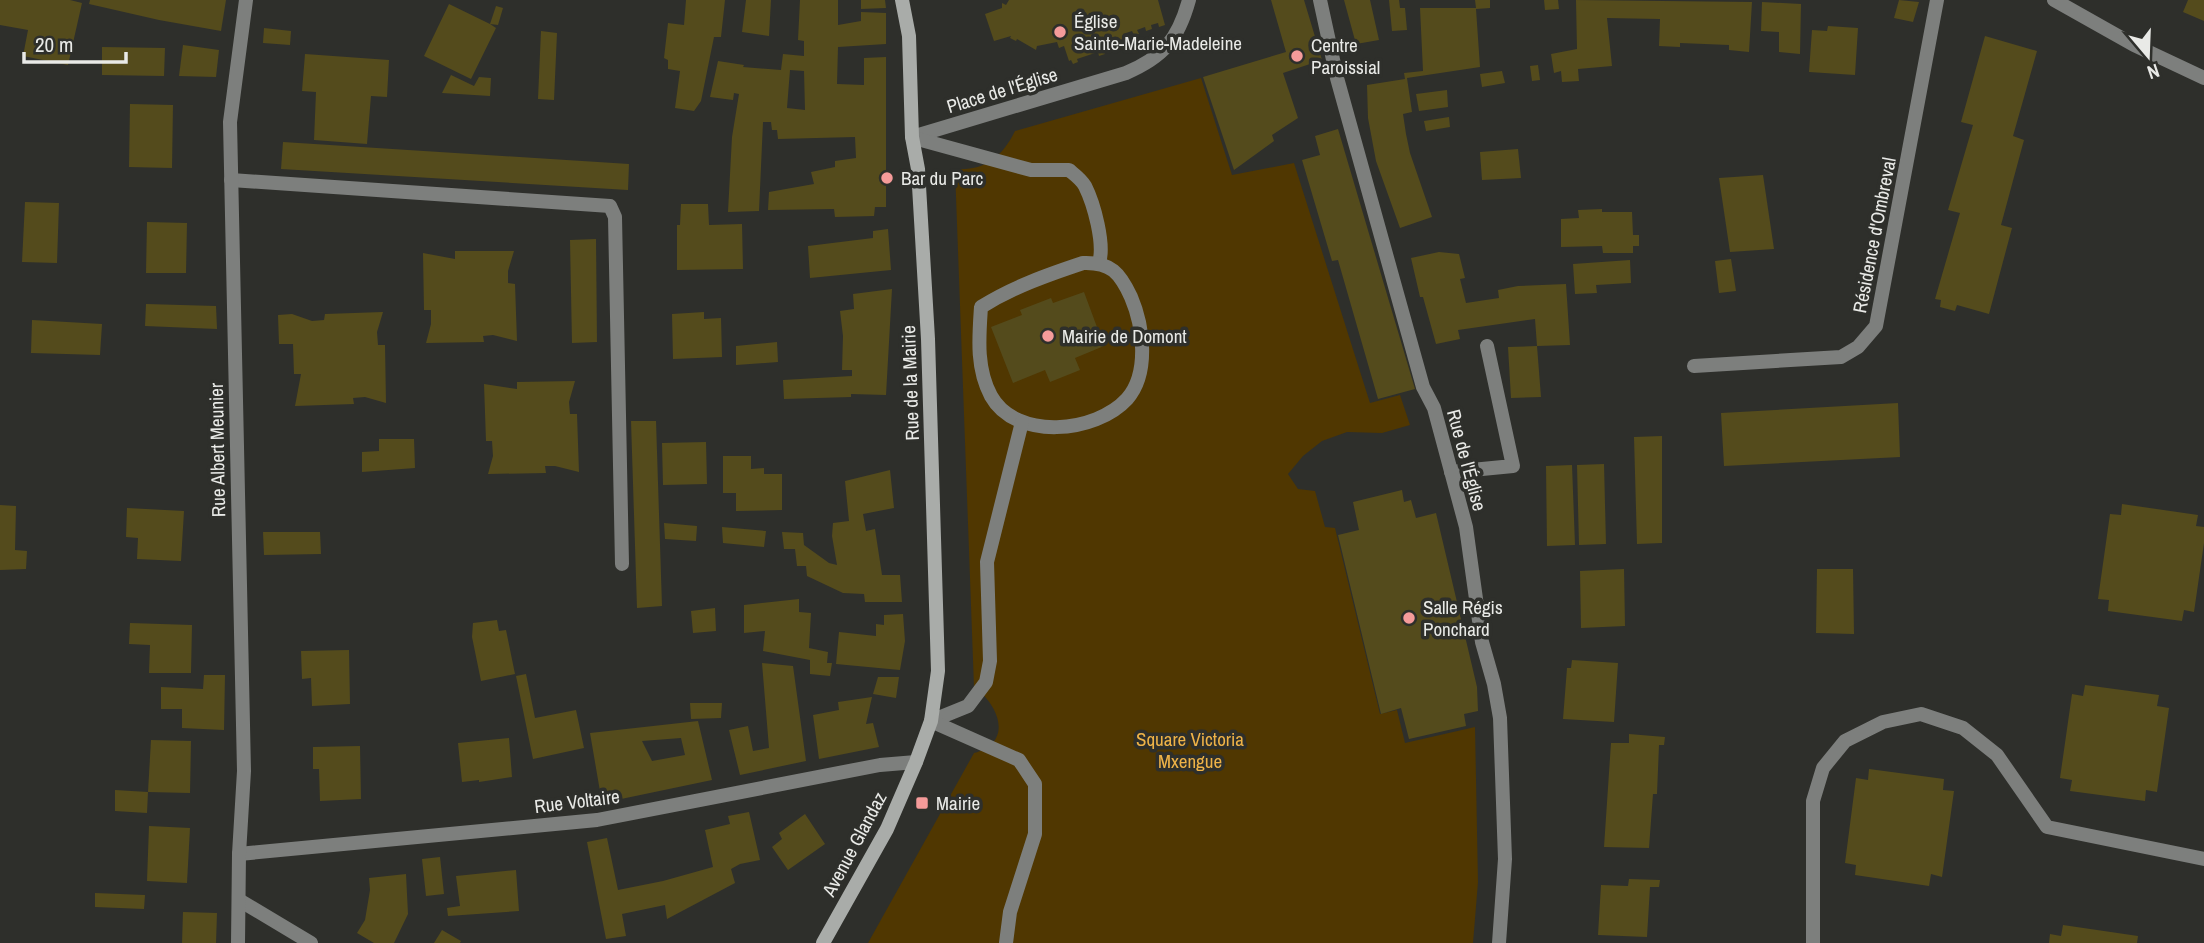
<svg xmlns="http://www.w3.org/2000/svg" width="2204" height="943" font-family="'Archivo Narrow',sans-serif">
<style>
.green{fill:#503701}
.building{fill:#544b1c;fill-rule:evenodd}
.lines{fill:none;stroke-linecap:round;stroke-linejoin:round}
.lane{stroke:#7d7f7d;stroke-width:14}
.street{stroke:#7d7f7d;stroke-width:14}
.secondary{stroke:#a9aca9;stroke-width:14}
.poi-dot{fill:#f59b9a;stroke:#2e2f2b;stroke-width:2.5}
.labels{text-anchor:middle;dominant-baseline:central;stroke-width:7;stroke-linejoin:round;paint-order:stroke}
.poi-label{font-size:19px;fill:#e9eae7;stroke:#2e2f2b;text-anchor:start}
.street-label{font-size:19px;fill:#e9eae7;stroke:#2e2f2b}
.park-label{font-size:19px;fill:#efb347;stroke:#2e2f2b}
</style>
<rect width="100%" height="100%" fill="#2e2f2b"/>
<path class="green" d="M 1201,78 L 1232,175 L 1294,163 L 1370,403 L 1400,395 L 1410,425 L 1382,433 L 1347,432 L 1322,441 L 1303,456 L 1288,474 L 1298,489 L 1315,491 L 1325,527 L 1335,528 L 1380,714 L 1397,710 L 1405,743 L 1475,727 L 1478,882 L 1473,943 L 868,943 L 974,753 C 1014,742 999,705 974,687 L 955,169 C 985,171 1002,157 1015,131 Z"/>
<g class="building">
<polygon points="0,0 70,0 82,3 68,65 23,56 28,30 0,25"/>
<polygon points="90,0 226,0 221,31 159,20 89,4"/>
<polygon points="686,0 725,0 721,37 714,37 701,101 694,111 675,108 680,71 668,69 668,60 664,58 668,23 684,25"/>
<polygon points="746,0 771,0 769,36 742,32"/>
<path d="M 800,0 L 838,0 L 838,25 L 861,21 L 861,12 L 886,13 L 886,44 L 838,47 L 837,84 L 864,85 L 864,58 L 886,57 L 886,207 L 875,207 L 874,216 L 835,217 L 834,209 L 768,210 L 769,192 L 814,184 L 811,172 L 835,167 L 835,161 L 856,158 L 855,137 L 778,139 L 777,130 L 772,130 L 771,122 L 763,122 L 759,211 L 728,212 L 732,137 L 739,94 L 734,93 L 733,100 L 710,97 L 718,61 L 744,65 L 743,67 L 781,70 L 783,54 L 804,56 L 804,41 L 798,40 ZM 790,70 L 804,71 L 805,110 L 787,108 Z"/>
<polygon points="861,0 885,0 886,8 861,9"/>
<polygon points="1009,0 1158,0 1165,25 1159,27 1158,23 1151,25 1152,29 1146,31 1145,27 1137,30 1139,34 1134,35 1132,31 1123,34 1125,38 1120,40 1123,49 1118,50 1117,45 1103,49 1105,54 1099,56 1098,52 1077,59 1078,62 1073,64 1071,60 1069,61 1064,46 1059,48 1057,42 1037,46 1036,50 1017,39 1016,41 1010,38 1011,36 994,41 985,14 1002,8 1002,3 1006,5"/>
<polygon points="1271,0 1304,0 1322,60 1283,73 1298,118 1272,135 1274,141 1234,170 1203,77 1286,52"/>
<polygon points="1344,0 1370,0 1379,40 1356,44"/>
<polygon points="1389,0 1399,0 1400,8 1405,8 1407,30 1392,31"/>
<polygon points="1475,0 1490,0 1490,8 1476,9 1480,67 1407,78 1412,112 1403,114 1406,134 1410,153 1432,217 1400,228 1376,161 1368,118 1367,85 1405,79 1404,73 1423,71 1420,8 1476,8"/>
<polygon points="1544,0 1558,0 1559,9 1545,10"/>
<polygon points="1576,0 1752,2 1749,52 1729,50 1729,45 1680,43 1680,47 1659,46 1660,19 1607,18 1612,66 1578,69 1579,81 1562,82 1561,71 1554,73 1551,54 1577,49"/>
<polygon points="1899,0 1919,2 1913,22 1894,18"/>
<polygon points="2188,0 2204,0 2204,21 2183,12"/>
<polygon points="1762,2 1801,4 1800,54 1779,52 1779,32 1761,31"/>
<polygon points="449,4 490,24 496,6 503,8 498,25 490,24 496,28 471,79 424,56"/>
<polygon points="1828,26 1858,28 1855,75 1809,72 1812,30 1827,31"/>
<polygon points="264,28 291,31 290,45 263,43"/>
<polygon points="541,31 557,33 554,100 538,99"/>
<polygon points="1985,36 2037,51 2013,136 2024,140 2001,225 2012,228 1989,314 1957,305 1955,311 1940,307 1941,300 1935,299 1960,213 1948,210 1973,125 1961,122"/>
<polygon points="183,45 219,50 216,77 179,76"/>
<polygon points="102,47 165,48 164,76 102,75"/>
<polygon points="305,54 389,60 387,97 371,96 367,144 314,140 316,92 302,91"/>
<polygon points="1538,65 1540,80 1532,81 1530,66"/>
<polygon points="1502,71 1505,83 1482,87 1480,74"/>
<polygon points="451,75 474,86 479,77 491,78 490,96 442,93"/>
<polygon points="1447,90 1448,107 1419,111 1416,94"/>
<polygon points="130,104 173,105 172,168 129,167"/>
<polygon points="1449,117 1450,127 1426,131 1424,121"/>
<polygon points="1338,129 1415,389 1378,399 1338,260 1332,261 1302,160 1320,155 1315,136"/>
<polygon points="283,142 629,164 628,190 281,169"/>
<polygon points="1518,149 1521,178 1482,180 1480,152"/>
<polygon points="1763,175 1774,249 1730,252 1719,178"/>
<polygon points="25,202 59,203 57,263 22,262"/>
<polygon points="681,204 708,204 709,225 742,224 743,269 677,270 677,225 680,225"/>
<polygon points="1602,209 1602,212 1632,212 1633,235 1639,235 1639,246 1633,246 1633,253 1603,253 1602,246 1561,247 1561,219 1579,218 1578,210"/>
<polygon points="147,222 187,223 186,273 146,273"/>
<polygon points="888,229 891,270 810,278 808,246 873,238 873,231"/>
<polygon points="596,239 597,342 572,343 570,240"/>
<polygon points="455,251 514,251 508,271 508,283 515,284 517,341 493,335 483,336 484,342 426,343 431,324 431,310 424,310 423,253 455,259"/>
<polygon points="1439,252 1459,254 1465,278 1460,279 1466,303 1499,298 1498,290 1518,286 1566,284 1570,345 1537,346 1535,319 1458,330 1460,339 1436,344 1423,297 1420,297 1411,258"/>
<polygon points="1731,259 1736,291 1719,293 1715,261"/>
<polygon points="1630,260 1631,283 1596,285 1597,293 1575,294 1573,264"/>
<polygon points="892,289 886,395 851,394 851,397 784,399 783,380 852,376 852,370 842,370 843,336 840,311 854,309 853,294"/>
<polygon points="1084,292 1104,346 1075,358 1080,370 1050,382 1045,370 1013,383 991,327 1022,315 1020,310 1051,298 1053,303"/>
<polygon points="146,304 216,306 217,329 145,326"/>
<polygon points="383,312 377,332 378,345 385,345 386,403 365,397 353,398 354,404 295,406 301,374 294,374 293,344 279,344 278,315 292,314 312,321 324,320 325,314"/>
<polygon points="704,312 704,319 721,318 722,357 673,359 672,314"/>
<polygon points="32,320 102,324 100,355 31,353"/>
<polygon points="777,342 778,362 736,365 736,346"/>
<polygon points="1537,346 1541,397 1511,398 1508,347"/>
<polygon points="575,381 569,402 570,414 577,414 579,472 555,466 545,466 546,473 488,474 493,456 492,441 486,441 484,384 517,389 517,382"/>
<polygon points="1898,403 1900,457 1724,466 1721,413"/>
<polygon points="631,421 656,421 662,606 637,608"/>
<polygon points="1662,436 1662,543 1637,544 1634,437"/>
<polygon points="379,439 414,439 415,468 362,472 362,452 379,451"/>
<polygon points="706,442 707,484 663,485 662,443"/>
<polygon points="723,456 751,456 751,469 764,468 764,474 782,474 782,510 736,511 736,493 723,493"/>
<polygon points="1604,464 1606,544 1579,545 1577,465"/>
<polygon points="1572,465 1575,545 1547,546 1546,466"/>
<polygon points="890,470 894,508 863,514 866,531 875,529 882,575 900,575 902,602 865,602 864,594 843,593 807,576 806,566 797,566 795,549 784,549 782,532 803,533 804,545 829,563 837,565 832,536 833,523 849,521 845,481"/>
<polygon points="1402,490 1404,502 1411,500 1416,518 1436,513 1477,687 1478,711 1464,714 1466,726 1409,739 1401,708 1381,714 1338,535 1359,530 1353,502"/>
<polygon points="2122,504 2198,515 2196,526 2204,527 2204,543 2194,612 2184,610 2182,621 2108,611 2109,600 2098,599 2110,514 2121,515"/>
<polygon points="0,505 16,506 15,550 27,551 26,569 0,570"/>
<polygon points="127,508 184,511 181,561 137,559 138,538 126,537"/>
<polygon points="664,523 697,526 696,541 665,539"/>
<polygon points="722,527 766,531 764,547 723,543"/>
<polygon points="263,532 320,532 321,554 264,555"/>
<polygon points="1624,569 1625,626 1581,628 1580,571"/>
<polygon points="1817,569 1853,569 1854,634 1816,633"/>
<polygon points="799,599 799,612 811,613 809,648 828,652 827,663 832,663 830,676 810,674 810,660 763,651 765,631 744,633 744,605"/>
<polygon points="715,608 716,631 693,633 691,611"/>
<polygon points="903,614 905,641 900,670 836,664 839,632 876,636 876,624 884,625 884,615"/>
<polygon points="497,620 499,631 506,630 515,674 481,681 472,637 473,623"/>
<polygon points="130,623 192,625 191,673 149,673 150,645 129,644"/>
<polygon points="349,650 350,704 312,706 311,678 302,679 301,651"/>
<polygon points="1572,660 1618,663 1614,722 1563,719 1567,668 1571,668"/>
<polygon points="762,663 793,666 806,761 740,775 729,730 748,726 753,751 769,748"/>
<polygon points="526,674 535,718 576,710 584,748 533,759 516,676"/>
<polygon points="204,675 225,675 224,730 182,728 182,709 161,709 161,687 203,689"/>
<polygon points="878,677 899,677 896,698 873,694"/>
<polygon points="2085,685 2159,695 2157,706 2169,708 2157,792 2146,790 2145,801 2070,791 2072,780 2060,778 2072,694 2083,696"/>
<polygon points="872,697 866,724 873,723 879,747 819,759 813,715 839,710 838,702"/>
<polygon points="690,703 722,703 721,718 691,719"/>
<path d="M 698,721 L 712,780 L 602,803 L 590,733 ZM 681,738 L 685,755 L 652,761 L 642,741 Z"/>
<polygon points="1629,734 1665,737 1664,745 1659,745 1657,794 1653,794 1649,848 1604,847 1611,743 1629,743"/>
<polygon points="509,738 512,777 479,782 479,780 462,782 458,743"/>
<polygon points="151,740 191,741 190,793 148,792"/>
<polygon points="360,746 361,799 320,801 319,769 313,769 313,747"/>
<polygon points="1869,769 1944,779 1943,790 1954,791 1942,877 1931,874 1929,886 1855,875 1856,865 1845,863 1856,778 1868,780"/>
<polygon points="115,790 148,792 147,813 115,811"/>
<polygon points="749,812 760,860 740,864 731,869 735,883 667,919 665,905 622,914 626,936 606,939 587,842 607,838 618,890 663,881 713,867 705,830 730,824 728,816"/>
<polygon points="805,814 825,844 788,870 772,847 782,839 779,833"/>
<polygon points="149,826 190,828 187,883 147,881"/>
<polygon points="440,857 444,894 426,896 422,859"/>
<polygon points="516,870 519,911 448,916 447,908 460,906 456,876"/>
<polygon points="406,874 408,914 394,943 374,943 357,933 365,920 370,890 369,878"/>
<polygon points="1629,879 1660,880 1659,887 1650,887 1647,937 1598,935 1601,885 1628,886"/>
<polygon points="95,893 145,895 144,909 95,907"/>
<polygon points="183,912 217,913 216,943 182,943"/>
<polygon points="2063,925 2138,936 2137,943 2049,943 2050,934 2061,936"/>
<polygon points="442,930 461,941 460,943 434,943"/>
</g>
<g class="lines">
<g class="lane">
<path d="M 912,137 L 1126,73 C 1163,57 1178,40 1189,0"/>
<path d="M 914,138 L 1031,170 L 1069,170 C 1075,175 1081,179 1085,186 C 1094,204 1105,244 1099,263"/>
<polyline points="231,180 610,206 615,217 622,564"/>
<path d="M 1083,263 C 1111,262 1120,273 1131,297 C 1143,325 1150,373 1127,399 C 1096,433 1016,441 991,396 C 976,368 979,337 981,307 C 1013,287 1047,275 1083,263 Z"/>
<polyline points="1694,366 1841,357 1858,347 1876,326 1937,0"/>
<polyline points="1451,472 1513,466 1487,346"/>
<polyline points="931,721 968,706 986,682 990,661 987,562 1022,422"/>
<polyline points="931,721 1019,760 1035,784 1035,834 1010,912 1006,943"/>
</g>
<g class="street">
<polyline points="1320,0 1337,78 1423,387 1434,408 1466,527 1482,642 1494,684 1500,718 1505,859 1499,943"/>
<polyline points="2054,0 2134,45 2204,78"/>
<polyline points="239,854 597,820 880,765 916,762"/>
<polyline points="239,900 311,943"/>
<polyline points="238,943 239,854 244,771 230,122 246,0"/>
<polyline points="1813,943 1813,801 1823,768 1845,741 1883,722 1921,714 1963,728 1997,755 2047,827 2204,859"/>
</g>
<polyline class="secondary" points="823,943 887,829 916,762 931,721 938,671 928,339 918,169 912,137 909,36 902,0"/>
</g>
<g class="poi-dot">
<circle cx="1060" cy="32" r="7"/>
<circle cx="1297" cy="56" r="7"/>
<circle cx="887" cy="178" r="7"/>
<circle cx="1048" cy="336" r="7"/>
<circle cx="1409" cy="618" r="7"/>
<rect x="915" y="796" width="14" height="14" rx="3.5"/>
</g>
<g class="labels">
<g class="poi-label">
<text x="1074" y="21">Église<tspan x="1074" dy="22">Sainte-Marie-Madeleine</tspan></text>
<text x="1311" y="45">Centre<tspan x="1311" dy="22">Paroissial</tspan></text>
<text x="901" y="178">Bar du Parc</text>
<text x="1062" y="336">Mairie de Domont</text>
<text x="1423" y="607">Salle Régis<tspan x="1423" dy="22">Ponchard</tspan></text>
<text x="936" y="803">Mairie</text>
</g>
<g class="street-label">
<text transform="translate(1002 90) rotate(-17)">Place de l'Église</text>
<text transform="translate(1874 235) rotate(-79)">Résidence d'Ombreval</text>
<text transform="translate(910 383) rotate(-92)">Rue de la Mairie</text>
<text transform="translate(217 450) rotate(-91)">Rue Albert Meunier</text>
<text transform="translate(1467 460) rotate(75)">Rue de l'Église</text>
<text transform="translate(577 801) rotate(-7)">Rue Voltaire</text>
<text transform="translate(854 844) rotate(-62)">Avenue Glandaz</text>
</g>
<g class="park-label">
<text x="1190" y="739">Square Victoria<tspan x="1190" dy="22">Mxengue</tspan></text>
</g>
</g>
<g transform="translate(2148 56) rotate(161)" stroke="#2e2f2b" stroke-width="5" paint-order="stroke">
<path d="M0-5L12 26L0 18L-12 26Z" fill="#e9eae7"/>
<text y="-10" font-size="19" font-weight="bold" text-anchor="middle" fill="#e9eae7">N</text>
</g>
<path d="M24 52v10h102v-10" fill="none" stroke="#e9eae7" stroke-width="3.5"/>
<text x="35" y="52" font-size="21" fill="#e9eae7" stroke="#2e2f2b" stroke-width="5" paint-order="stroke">20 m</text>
</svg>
